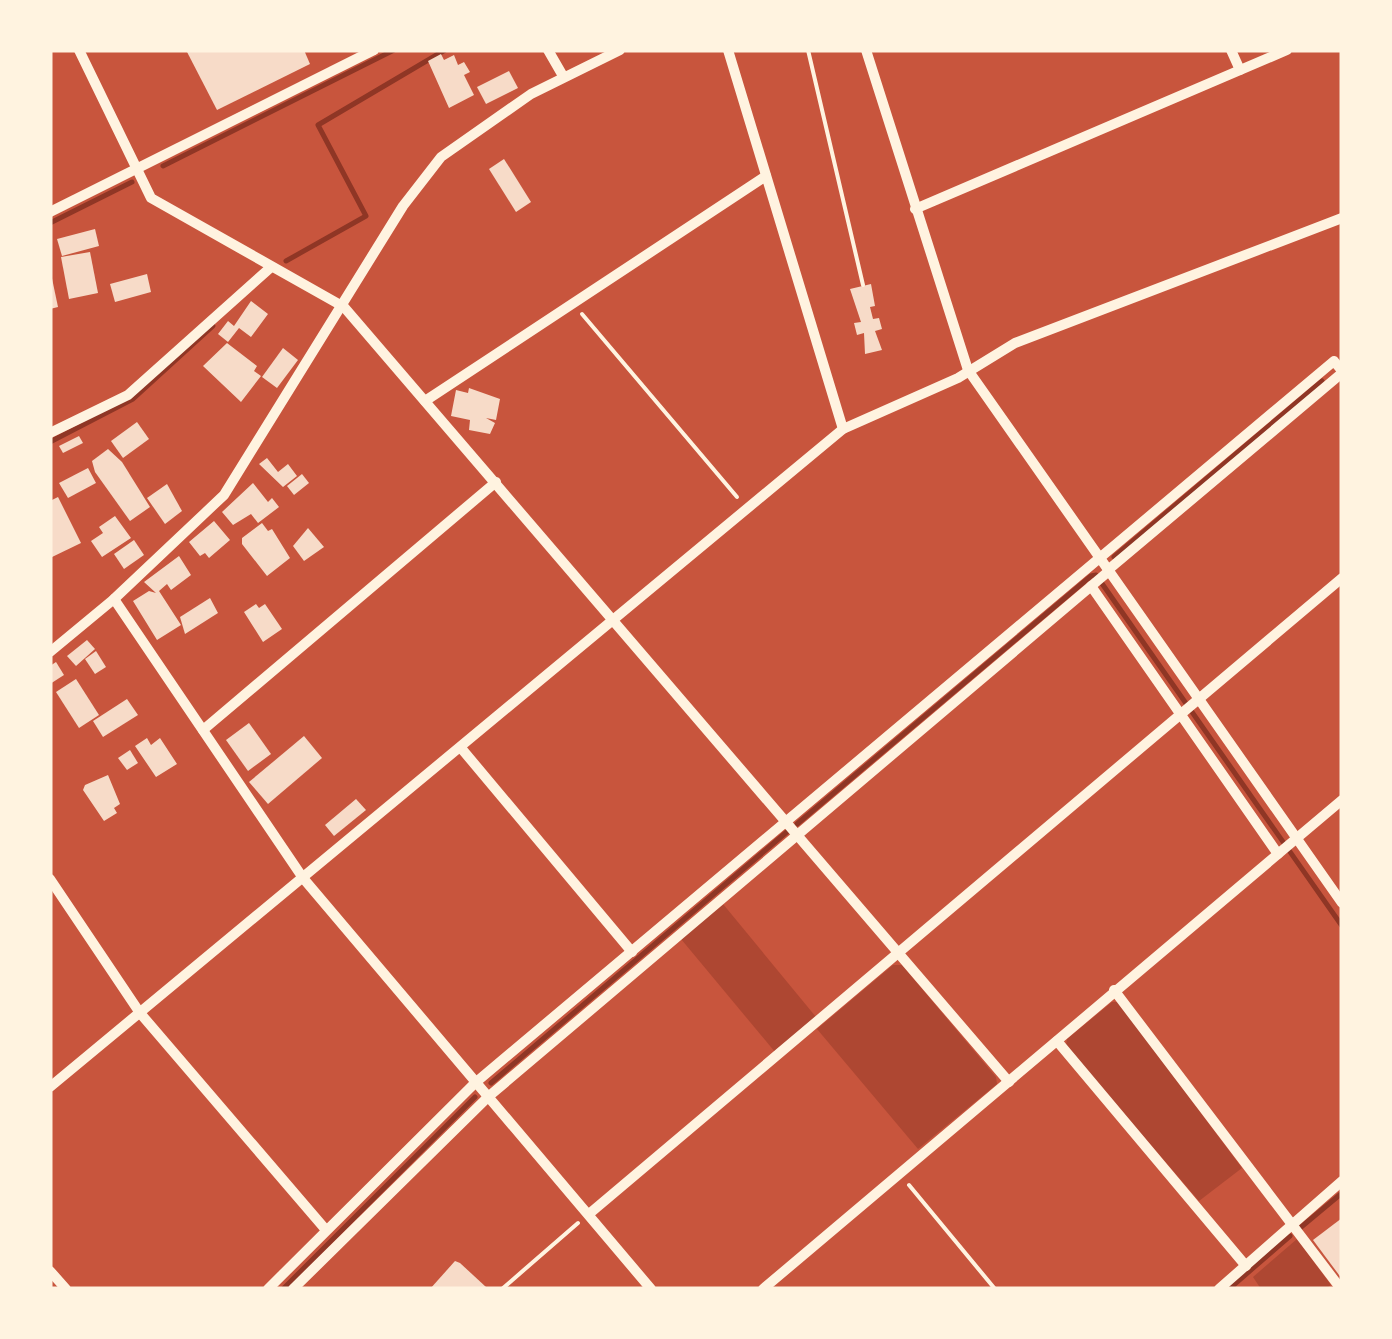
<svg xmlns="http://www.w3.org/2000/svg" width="1392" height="1339" font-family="Spectral,serif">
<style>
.green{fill:#ae4732}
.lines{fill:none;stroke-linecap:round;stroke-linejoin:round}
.stream{stroke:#8f3625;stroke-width:5}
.building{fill:#f7dbc8}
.path{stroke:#fff3e0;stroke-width:4}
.minor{stroke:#fff3e0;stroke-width:10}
</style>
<rect width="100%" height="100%" fill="#c8553d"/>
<g class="green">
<polygon points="723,904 816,1017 775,1052 681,939"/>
<polygon points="893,965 902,965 996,1077 997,1084 918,1149 817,1029"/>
<polygon points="1112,1002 1118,1002 1242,1168 1199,1201 1066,1046 1067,1039"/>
<polygon points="1297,1239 1331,1285 1325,1289 1261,1289 1253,1277"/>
</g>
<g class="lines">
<g class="stream">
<polyline points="163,166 394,50"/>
<polyline points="50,223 132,182"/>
<polyline points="286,261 366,216 318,125 445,50"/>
<polyline points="50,442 133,399 213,326"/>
<polyline points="1114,557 1322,381"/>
<polyline points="797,824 1091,576 1096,575 1342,926"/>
<polyline points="491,1083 788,831"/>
<polyline points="1300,1228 1342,1193"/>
<polyline points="283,1289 475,1097"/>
<polyline points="1229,1289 1290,1236"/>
</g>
</g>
<g class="building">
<polygon points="186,50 304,50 310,64 217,110"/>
<polygon points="441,54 444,60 454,55 458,65 464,62 470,72 464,75 474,95 449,108 428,61"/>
<polygon points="509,71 518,88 486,104 477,87"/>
<polygon points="504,159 531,202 516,212 489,169"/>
<polygon points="95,229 99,246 62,256 57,239"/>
<polygon points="90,252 98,293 69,299 61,257"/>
<polygon points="50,269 58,307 50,309"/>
<polygon points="147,274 151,292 115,302 110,284"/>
<polygon points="871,284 875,306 870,307 873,319 879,318 882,329 875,331 882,350 865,354 864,333 857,335 854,323 861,322 850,289"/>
<polygon points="251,301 268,314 251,337 239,328 228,342 218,334 228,321 234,326"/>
<polygon points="227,343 257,366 254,371 261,376 241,402 203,366"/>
<polygon points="283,348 298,360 277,388 262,377"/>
<polygon points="469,388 500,399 496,420 486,418 495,423 490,434 469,430 470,420 451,416 456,390 468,393"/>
<polygon points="137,422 149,439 123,458 111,441"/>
<polygon points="79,436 83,443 63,453 59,446"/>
<polygon points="108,449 122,462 150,507 130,521 95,472 92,461"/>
<polygon points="267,458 278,472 288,464 297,476 283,487 259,464"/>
<polygon points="88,468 96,483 68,498 59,483"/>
<polygon points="302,474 309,483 294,495 287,486"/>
<polygon points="253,483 268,502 272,498 279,507 258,523 251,514 233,525 222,512"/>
<polygon points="167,484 182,511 165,524 147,498"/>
<polygon points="58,497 81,543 50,558 50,501"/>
<polygon points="115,516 131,538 102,557 91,541 103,533 99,527"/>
<polygon points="214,521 230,540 209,558 205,553 200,556 189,542"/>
<polygon points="262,523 268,531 272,529 290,558 267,576 242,544 242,538"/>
<polygon points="308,528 324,547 304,561 293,546"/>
<polygon points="134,540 144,555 124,569 114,554"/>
<polygon points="179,556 191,575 171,590 167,584 159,591 181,625 157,640 133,601 149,591 156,593 144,582"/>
<polygon points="210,598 218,613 185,634 180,617"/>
<polygon points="256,604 259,608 265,604 282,629 263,642 244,612"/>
<polygon points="87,640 95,649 76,666 67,656"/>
<polygon points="96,651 106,667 95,674 85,659"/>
<polygon points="56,662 64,675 50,684 50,666"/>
<polygon points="76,679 99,715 79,728 56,692"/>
<polygon points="127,699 138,715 103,737 93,721"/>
<polygon points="249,723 271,754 248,771 226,740"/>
<polygon points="304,736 322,758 268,804 249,782"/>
<polygon points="147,738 151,745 160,738 177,764 156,777 135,746"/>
<polygon points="130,750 138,763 127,770 118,758"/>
<polygon points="108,775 120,804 114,808 117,813 104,821 83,790 85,785"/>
<polygon points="356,799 366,810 334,836 325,825"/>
<polygon points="1342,1218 1342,1279 1313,1240"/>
<polygon points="455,1261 460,1263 486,1287 430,1289"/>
</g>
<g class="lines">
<g class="path">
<polyline points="808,50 863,285"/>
<polyline points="582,314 737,497"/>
<polyline points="909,1185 995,1289"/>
<polyline points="502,1289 578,1223"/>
</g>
<g class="minor">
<polyline points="79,50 151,198 344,307 1009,1082"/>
<polyline points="548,50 563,76"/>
<polyline points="728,50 843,429"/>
<polyline points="866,50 968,370 1342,903"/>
<polyline points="1231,50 1240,70"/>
<polyline points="915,209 1287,50"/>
<polyline points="50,212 374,50"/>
<polyline points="425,401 766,176"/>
<polyline points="50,433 128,395 270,268"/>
<polyline points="1108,570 1342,373"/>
<polyline points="1091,586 1278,854"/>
<polyline points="114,599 303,878 651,1289"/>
<polyline points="50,652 114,599 224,495 403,206 441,157 531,94 620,50"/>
<polyline points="203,730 496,482"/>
<polyline points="461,748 632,952"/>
<polyline points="50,879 140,1013 326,1230"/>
<polyline points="1114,990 1341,1289"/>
<polyline points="1057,1041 1246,1266"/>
<polyline points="50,1087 843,429 958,378 1015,343 1342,218"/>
<polyline points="589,1214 1342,578"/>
<polyline points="50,1271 66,1289"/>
<polyline points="268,1289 475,1083 1334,361 1342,371"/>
<polyline points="293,1289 488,1097 1109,571"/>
<polyline points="763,1289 1342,800"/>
<polyline points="1219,1289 1342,1181"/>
</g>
</g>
<rect width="1392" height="1339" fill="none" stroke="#fff3e0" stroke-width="105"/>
</svg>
